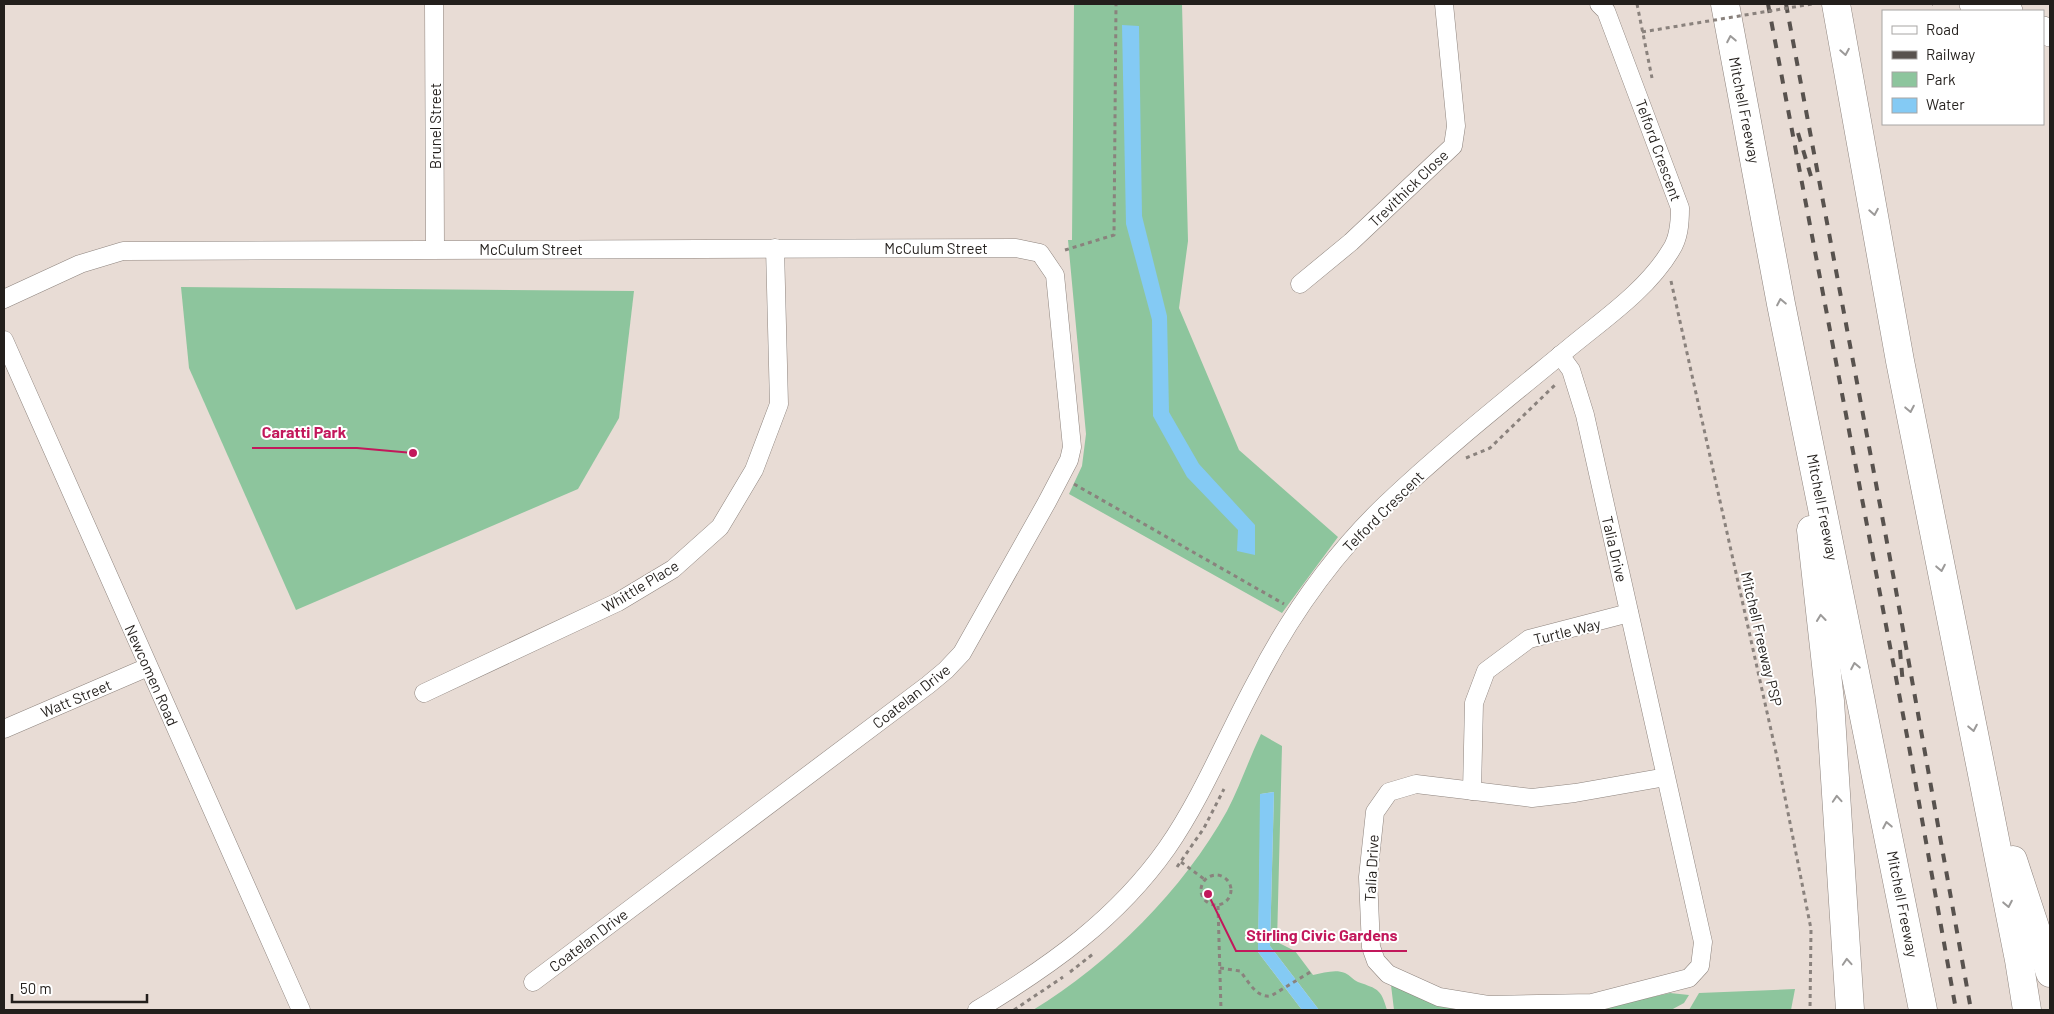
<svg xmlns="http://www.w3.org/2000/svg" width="2054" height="1014" font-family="Barlow,sans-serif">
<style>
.green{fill:#8dc59d}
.water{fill:#84caf4}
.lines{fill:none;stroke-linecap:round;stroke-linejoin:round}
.minor-casing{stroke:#8e847e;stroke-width:19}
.secondary-casing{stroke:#8e847e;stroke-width:26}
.motorway-casing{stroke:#8e847e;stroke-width:29}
.path{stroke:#8a827d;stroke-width:3;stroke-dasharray:4 4;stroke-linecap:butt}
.minor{stroke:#fff;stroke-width:18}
.secondary{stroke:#fff;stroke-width:25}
.motorway{stroke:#fff;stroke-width:28}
.rail{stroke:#58524e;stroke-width:4;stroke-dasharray:9 9;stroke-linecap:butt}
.path-bridge{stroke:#8a827d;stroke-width:3;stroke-dasharray:4 4;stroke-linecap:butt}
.oneway{stroke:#9c9a99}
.labels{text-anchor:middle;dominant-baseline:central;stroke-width:4;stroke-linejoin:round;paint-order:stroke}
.street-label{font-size:15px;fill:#231f1c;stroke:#fff}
.leader{fill:none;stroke:#c2185b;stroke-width:2}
.callout-dot{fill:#c2185b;stroke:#fff;stroke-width:2}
.callout-label{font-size:16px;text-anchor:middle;font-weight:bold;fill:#c2185b;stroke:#fff;stroke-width:4;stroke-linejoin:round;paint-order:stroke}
</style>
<rect width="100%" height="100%" fill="#e8dcd5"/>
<g class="green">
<polygon points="1074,4 1182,4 1188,241 1179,308 1239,450 1338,537 1282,613 1069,494 1082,466 1086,434 1068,240 1072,240"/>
<polygon points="181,287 634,291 619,418 578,489 296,610 189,368"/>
<path d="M 1261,734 L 1282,746 L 1277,942 L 1295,951 L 1313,975 C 1324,973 1335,969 1345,973 C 1350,975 1353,980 1358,982 C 1378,989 1381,989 1387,1010 L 1319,1010 L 1270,946 L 1274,792 L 1261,794 L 1258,952 L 1302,1010 L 1033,1010 C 1110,963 1183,890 1227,811 C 1240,786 1249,759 1261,734 Z"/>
<polygon points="1391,985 1437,1005 1471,1010 1394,1010"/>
<polygon points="1795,989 1791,1010 1689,1010 1699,993"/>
<polygon points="1670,993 1689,995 1684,1003 1671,1010 1594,1010"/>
</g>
<g class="water">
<polygon points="1122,25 1139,26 1142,216 1167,316 1169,412 1199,464 1255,525 1255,555 1237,551 1238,530 1187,477 1153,416 1152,320 1126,224"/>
<polygon points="1274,792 1270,946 1319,1010 1302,1010 1258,952 1260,794"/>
</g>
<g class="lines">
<defs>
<g id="minor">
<polyline points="434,4 435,249"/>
<polyline points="1300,284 1351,242 1453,146 1456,126 1444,4"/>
<polyline points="4,299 80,264 123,251 1016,248 1040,253 1055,275 1072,447 1069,460 1047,502 962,653 946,670 928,685 533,982"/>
<polyline points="4,340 301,1010"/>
<polyline points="1560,355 1571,370 1585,415 1703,942 1700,966 1689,978 1592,1003 1488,1005 1439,997 1388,974 1376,961 1371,947 1368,877 1375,812 1389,792 1416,784 1532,798 1575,793 1666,777"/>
<polyline points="424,693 618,602 673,569 720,527 754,470 779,404 775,248"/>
<polyline points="4,729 148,667"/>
<polyline points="1472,791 1474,703 1486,671 1529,639 1629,613"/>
<path d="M 977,1010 C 1050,966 1117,919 1167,848 C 1203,796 1227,735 1257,680 C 1290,616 1334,554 1386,504 C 1444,449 1507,399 1569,348 C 1604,319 1647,290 1671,250 C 1679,238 1680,223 1680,208 L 1606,11 L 1599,4"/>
</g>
<g id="secondary">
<polyline points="1972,4 1976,11"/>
<polyline points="1997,4 2010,11"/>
<polyline points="2043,29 2050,34"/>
</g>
<g id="motorway">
<polyline points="1725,4 1781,304 1923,1010"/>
<polyline points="1836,4 1900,361 2019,960 2027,1010"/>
<polyline points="1811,530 1830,701 1850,1010"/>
<polyline points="2013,860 2050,973"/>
</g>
</defs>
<use href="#minor" class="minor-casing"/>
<use href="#secondary" class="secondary-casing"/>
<use href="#motorway" class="motorway-casing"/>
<g class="path">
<polyline points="1637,4 1652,78"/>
<polyline points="1932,4 1933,4"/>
<polyline points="1065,250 1114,235 1116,4"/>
<polyline points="1671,281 1777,757 1811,929 1810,1010"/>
<polyline points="1466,458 1490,448 1557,383"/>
<polyline points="1074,484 1284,604"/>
<polyline points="1181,862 1204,879"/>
<polyline points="1177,867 1204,828 1224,789"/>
<circle cx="1216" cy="890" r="15"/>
<polyline points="1218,906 1221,1010"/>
<path d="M 1220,968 L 1240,971 C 1249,982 1256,998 1271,996 L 1312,971"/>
<polyline points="1070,972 1093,954"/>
<polyline points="1014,1010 1063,977"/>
</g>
<use href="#minor" class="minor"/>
<use href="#secondary" class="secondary"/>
<use href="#motorway" class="motorway"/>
<g class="rail">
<polyline points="1768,4 1908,741 1956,1010"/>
<polyline points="1786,4 1895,585 1971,1010"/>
<polyline points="1798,133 1813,183"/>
<polyline points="1900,650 1903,685"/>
</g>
<polyline class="path-bridge" points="1642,32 1812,4"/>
</g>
<defs><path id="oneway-chevron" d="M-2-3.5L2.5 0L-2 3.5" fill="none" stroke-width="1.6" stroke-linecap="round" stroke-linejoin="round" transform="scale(1.25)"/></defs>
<g class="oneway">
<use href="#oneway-chevron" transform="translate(1731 39) rotate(-101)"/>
<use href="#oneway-chevron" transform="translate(1845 52) rotate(80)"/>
<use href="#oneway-chevron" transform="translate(1874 212) rotate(80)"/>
<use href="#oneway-chevron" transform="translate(1781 302) rotate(-101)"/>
<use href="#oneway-chevron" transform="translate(1910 409) rotate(79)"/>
<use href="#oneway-chevron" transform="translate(1941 568) rotate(79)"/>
<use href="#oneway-chevron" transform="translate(1821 618) rotate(-96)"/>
<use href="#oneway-chevron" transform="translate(1855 666) rotate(-101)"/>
<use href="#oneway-chevron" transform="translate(1973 728) rotate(79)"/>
<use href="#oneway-chevron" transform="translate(1837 799) rotate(-94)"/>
<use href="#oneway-chevron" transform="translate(1887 825) rotate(-101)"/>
<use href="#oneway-chevron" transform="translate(2008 904) rotate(79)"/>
<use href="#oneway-chevron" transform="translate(1847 962) rotate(-94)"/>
</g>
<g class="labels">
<g class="street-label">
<text transform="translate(1745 110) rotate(79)">Mitchell Freeway</text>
<text transform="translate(435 126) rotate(-90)">Brunel Street</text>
<text transform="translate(1659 150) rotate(70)">Telford Crescent</text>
<text transform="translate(1408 188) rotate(-44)">Trevithick Close</text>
<text x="936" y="248">McCulum Street</text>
<text x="531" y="249">McCulum Street</text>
<text transform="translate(1823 507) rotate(79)">Mitchell Freeway</text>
<text transform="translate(1383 511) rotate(-45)">Telford Crescent</text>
<text transform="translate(1615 549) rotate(77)">Talia Drive</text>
<text transform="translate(640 586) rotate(-31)">Whittle Place</text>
<text transform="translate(1567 631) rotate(-14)">Turtle Way</text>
<text transform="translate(1762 639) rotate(77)">Mitchell Freeway PSP</text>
<text transform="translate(152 675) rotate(66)">Newcomen Road</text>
<text transform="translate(911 696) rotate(-38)">Coatelan Drive</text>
<text transform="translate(76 698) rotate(-23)">Watt Street</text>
<text transform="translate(1371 868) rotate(-87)">Talia Drive</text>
<text transform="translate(1903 904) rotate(79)">Mitchell Freeway</text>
<text transform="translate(588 940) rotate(-37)">Coatelan Drive</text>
</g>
</g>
<path class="leader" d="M413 453L357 448H252M1208 894L1236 951H1407"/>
<g class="callout-dot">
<circle cx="413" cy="453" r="5"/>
<circle cx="1208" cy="894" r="5"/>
</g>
<g class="callout-label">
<text x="304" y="438">Caratti Park</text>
<text x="1322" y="941">Stirling Civic Gardens</text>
</g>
<rect width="2054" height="1014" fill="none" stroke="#231f1c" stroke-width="10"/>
<rect x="1882" y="10" width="162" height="115" fill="#ffffff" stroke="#a7a5a4"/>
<rect x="1892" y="26" width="25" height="8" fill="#ffffff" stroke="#a7a5a4"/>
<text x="1926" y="35" font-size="15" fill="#231f1c">Road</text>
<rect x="1892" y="51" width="25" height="8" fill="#58524e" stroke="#a7a5a4"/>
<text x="1926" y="60" font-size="15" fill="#231f1c">Railway</text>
<rect x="1892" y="72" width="25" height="15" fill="#8dc59d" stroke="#a7a5a4"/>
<text x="1926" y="85" font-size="15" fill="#231f1c">Park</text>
<rect x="1892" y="98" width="25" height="15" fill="#84caf4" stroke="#a7a5a4"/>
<text x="1926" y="110" font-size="15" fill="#231f1c">Water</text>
<path d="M12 994v8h135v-8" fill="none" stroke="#231f1c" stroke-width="2.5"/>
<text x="20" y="994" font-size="15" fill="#231f1c" stroke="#ffffff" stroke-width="4" paint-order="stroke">50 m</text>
</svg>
